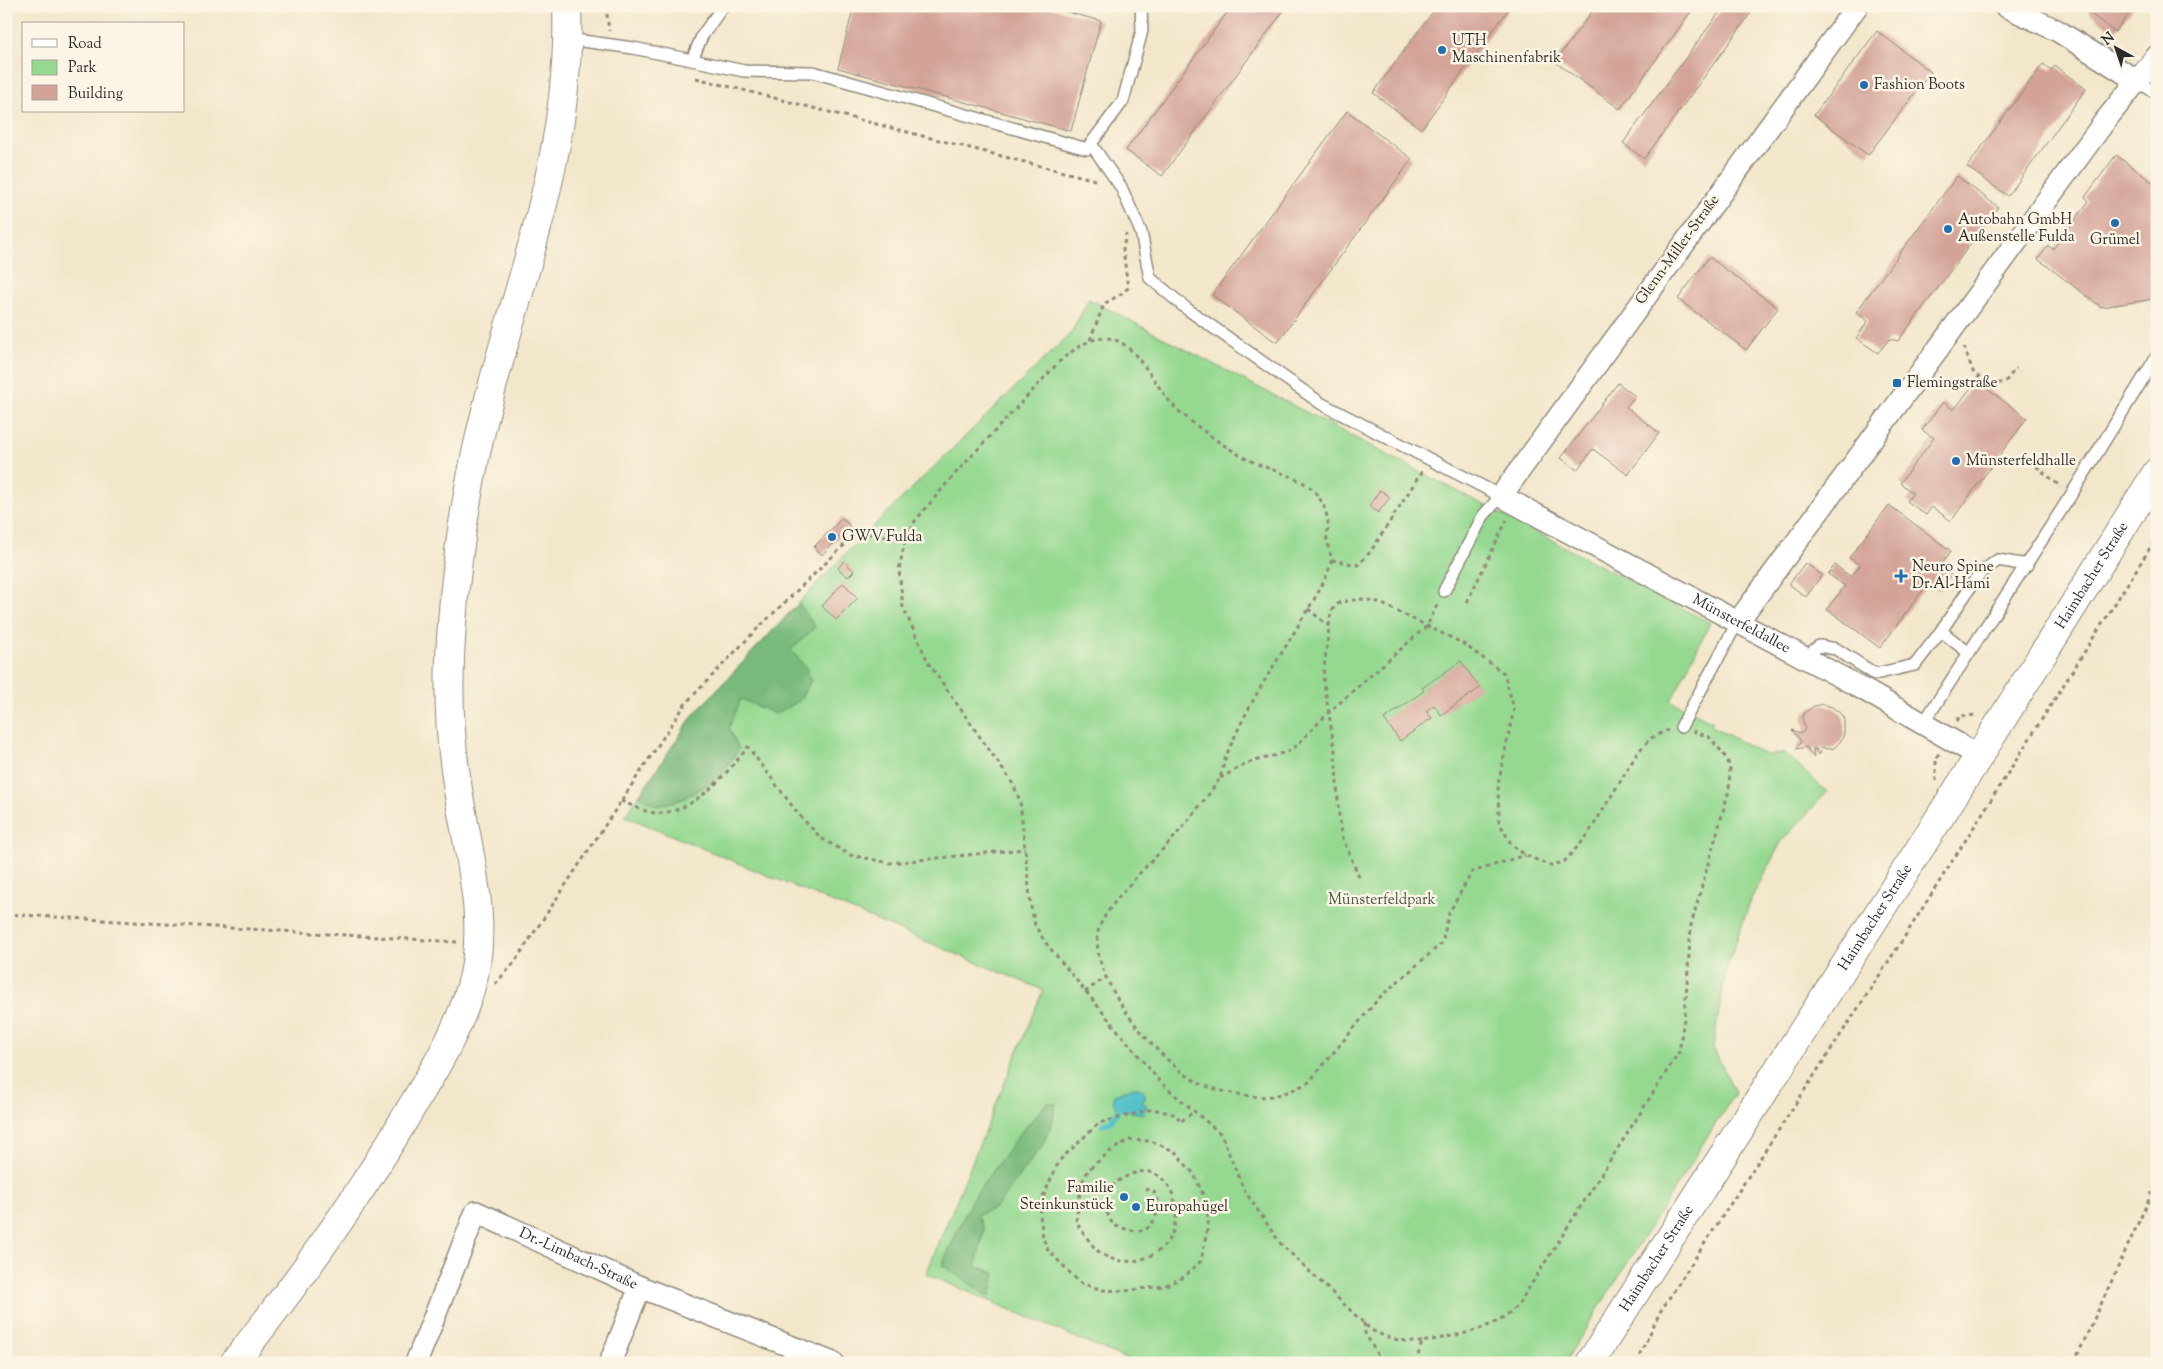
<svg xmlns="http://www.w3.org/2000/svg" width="2163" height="1369" font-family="'Sorts Mill Goudy',serif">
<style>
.green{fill:#95d991;stroke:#60825e}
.forest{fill:#78b97b;stroke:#527253}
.water{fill:#54c2ca;stroke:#40767a}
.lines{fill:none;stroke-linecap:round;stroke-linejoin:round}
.stream{stroke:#54c2ca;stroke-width:5.5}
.building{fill:#d3a397}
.lane-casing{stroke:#8f897b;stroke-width:14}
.street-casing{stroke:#8f897b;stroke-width:24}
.secondary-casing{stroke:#8f897b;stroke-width:30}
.path{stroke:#8f897b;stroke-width:3;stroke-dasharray:4 4;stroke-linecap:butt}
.lane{stroke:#fff;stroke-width:11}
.street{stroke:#fff;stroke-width:21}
.secondary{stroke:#fff;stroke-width:28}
.poi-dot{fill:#1f6fb2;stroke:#fcf5e5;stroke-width:2}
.labels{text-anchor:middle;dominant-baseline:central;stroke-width:5;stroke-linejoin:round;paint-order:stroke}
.poi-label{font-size:15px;fill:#2b2b2b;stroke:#fcf5e5;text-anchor:start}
.street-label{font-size:15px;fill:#2b2b2b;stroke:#fcf5e5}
.park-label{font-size:15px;fill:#465644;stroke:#fcf5e5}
</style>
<rect width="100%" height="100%" fill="#fcf5e5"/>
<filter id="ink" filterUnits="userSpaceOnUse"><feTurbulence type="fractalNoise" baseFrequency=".02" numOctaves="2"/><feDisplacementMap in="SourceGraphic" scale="10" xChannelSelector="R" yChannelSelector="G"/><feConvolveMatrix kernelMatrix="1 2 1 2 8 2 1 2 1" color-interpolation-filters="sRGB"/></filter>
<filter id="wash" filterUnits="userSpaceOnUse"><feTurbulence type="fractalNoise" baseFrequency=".0096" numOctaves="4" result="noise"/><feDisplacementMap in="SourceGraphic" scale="20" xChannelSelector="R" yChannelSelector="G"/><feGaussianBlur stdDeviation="1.12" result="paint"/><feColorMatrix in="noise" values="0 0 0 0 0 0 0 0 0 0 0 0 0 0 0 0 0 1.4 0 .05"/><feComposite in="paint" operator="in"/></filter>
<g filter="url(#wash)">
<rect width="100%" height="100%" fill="#f3e7cb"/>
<polygon class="green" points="1089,299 1710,623 1671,701 1713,722 1711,726 1766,755 1784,753 1827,792 1781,842 1751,899 1726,970 1713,1047 1735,1093 1564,1363 1136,1363 926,1274 1043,990 625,816 694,714 847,552 1071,333"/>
<g class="forest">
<polygon points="799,603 815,627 791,650 806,668 811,681 799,701 775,714 741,699 729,728 739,749 718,778 683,799 657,806 639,796 694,714"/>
<polygon points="1047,1103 1056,1104 1052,1124 1041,1148 1021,1173 1008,1193 995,1208 977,1215 984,1229 976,1266 995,1273 990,1297 942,1265 971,1201 1020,1133"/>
</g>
<polygon class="water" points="1135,1087 1142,1090 1146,1096 1142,1102 1147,1106 1143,1114 1116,1109 1113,1100 1114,1094"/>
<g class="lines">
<polyline class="stream" points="1102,1125 1111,1121 1120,1108"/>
</g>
<g id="blocks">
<g class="building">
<polygon points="854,6 1045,6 1101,21 1071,131 838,68"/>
<polygon points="1232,6 1287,6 1162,176 1126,150"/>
<polygon points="1437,6 1511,6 1421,129 1373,93"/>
<polygon points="1596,6 1695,6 1620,109 1555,62"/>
<polygon points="1724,6 1756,6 1644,159 1623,143"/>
<polygon points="2092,6 2135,6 2115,32 2088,12"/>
<polygon points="1877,31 1931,72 1868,155 1814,115"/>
<polygon points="2043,64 2051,70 2055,66 2086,89 2008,196 1967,167"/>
<polygon points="1347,111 1412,159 1277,343 1212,295"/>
<polygon points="2116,155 2152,182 2157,177 2157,295 2154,299 2101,307 2038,259 2048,246 2053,249 2089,201 2085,197"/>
<polygon points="1957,176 1998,207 1898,341 1889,339 1878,353 1856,338 1868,321 1856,312"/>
<polygon points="1709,257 1778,308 1746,350 1678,299"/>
<polygon points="1976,381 2027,418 1951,521 1932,507 1926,515 1907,501 1913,493 1900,483 1934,438 1922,430 1943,402 1954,410"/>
<polygon points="1618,383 1635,396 1626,407 1659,433 1628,475 1593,449 1577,470 1561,458"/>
<polygon points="1380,490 1390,497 1378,513 1369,506"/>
<polygon points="1889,505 1951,551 1939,567 1951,575 1939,590 1928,583 1880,648 1827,609 1845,586 1828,574 1835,565 1851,577 1860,565 1849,558"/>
<polygon points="842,518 850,526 822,555 814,547"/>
<polygon points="844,561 854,571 848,577 838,568"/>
<polygon points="1805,563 1822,575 1806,597 1789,584"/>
<polygon points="843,583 858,598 836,620 822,606"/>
<polygon points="1461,661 1480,688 1441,715 1434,705 1426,711 1432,718 1400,741 1384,719 1424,691 1422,688"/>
<polygon points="1823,704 1832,707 1840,713 1844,719 1844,734 1841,741 1834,748 1827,749 1821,747 1820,748 1821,753 1818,755 1816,749 1813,749 1814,758 1806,747 1796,749 1801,741 1792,730 1800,733 1803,732 1805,728 1802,718 1804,713 1814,706"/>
</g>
</g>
</g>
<g filter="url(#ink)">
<use href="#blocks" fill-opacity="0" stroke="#8f897b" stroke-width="1"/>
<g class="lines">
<defs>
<g id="lane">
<polyline points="568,39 633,48 692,60 702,36 723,6"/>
<polyline points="692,60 744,71 813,72 1087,149 1123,101 1142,31 1141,6"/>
<polyline points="2137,81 2157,94"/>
<polyline points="1091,144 1121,187 1141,232 1150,278 1187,309 1322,404 1501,496 1483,516 1444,591"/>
<polyline points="1969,653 1941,631 1979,574 1998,560 2027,565"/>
<polyline points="1805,657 1819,646 1836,649 1875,674 1915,665 1941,631"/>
<polyline points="1923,724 2071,495 2157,356"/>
<polyline points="1681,727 1737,623"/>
</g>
<g id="street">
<path id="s1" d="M 1857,6 L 1501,496 L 1854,684 L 1979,756"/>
<polyline points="2005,6 2058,31 2137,81"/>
<polyline points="1737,623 2105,121 2157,56"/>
<path id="s2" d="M 416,1363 L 476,1212 L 640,1287 L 833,1363"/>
<polyline points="610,1363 640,1287"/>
</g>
<g id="secondary">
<path d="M 234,1363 C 297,1283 357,1201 408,1113 C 431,1075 457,1034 470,990 C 492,921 465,845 456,776 C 448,725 448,674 452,624 C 457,547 470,470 490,395 C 524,264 572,145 567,6"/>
<path id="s3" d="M 1590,1363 L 1979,756 L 2157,472"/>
</g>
</defs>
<use href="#lane" class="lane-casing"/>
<use href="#street" class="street-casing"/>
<use href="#secondary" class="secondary-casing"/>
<g class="path">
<polyline points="606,6 609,31"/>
<polyline points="696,78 1099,181"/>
<polyline points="1090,340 1104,304 1121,294 1128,288 1123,249 1126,234"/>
<polyline points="1964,347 1974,374 1991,385 2005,382 2016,368"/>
<polyline points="2152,450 2157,443"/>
<polyline points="2024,456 2061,487"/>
<polyline points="1332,560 1358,565 1371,551 1423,470"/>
<polyline points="1467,602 1507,520"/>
<polyline points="1308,609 1329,626"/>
<polyline points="1957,721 1960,716 1977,715"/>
<polyline points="1220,778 1248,763 1287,752 1296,746 1328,713 1427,626 1438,603"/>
<polyline points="1936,781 1936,759 1939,753"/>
<path d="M 621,801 C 631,805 646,813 657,813 C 695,813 726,774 748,747 L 799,815 L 821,838 L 850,855 L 890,863 L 1025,849"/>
<polyline points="1359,877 1343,839 1339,817 1335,751 1323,677 1331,611 1340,602 1362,599 1378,602 1462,643 1504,673 1514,709 1498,784 1499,822 1511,844 1525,855 1551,866 1565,861 1587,836 1638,752 1651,738 1668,730"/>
<polyline points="6,914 457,942"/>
<polyline points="495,984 514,963 686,703 756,630 858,532 905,540"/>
<polyline points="1085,992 1106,977"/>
<path d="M 1145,1189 L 1154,1192 L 1160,1204 C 1151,1235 1142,1235 1113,1225 L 1104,1207 C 1109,1188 1112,1182 1132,1174 C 1178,1156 1198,1243 1142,1259 C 1128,1263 1115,1262 1102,1254 C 1092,1248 1083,1231 1076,1222 L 1081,1184 L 1089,1169 L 1108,1153 L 1128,1140 L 1151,1141 L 1174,1151 L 1194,1174 L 1208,1206 L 1208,1226 L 1201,1261 L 1184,1277 L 1164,1286 L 1125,1291 L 1103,1290 L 1080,1283 L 1048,1250 L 1043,1238 L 1040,1215 L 1043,1197 L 1059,1161 L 1099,1123 L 1153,1109 L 1177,1115 L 1180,1122 L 1195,1111"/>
<polyline points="1364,1323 1365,1333 1382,1363"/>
<path d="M 1422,1342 C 1402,1342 1389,1339 1371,1330 L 1280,1243 L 1244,1190 L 1221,1134 L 1161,1083 L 1045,942 L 1035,925 L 1031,907 L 1020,801 L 1013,784 L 929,664 L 903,607 L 899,570 L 905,540 L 915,521 L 953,476 L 1059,362 C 1117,310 1133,352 1167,398 C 1178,415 1230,451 1249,460 C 1266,469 1297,476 1311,488 C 1321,497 1327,511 1328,523 C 1329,529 1326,535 1327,541 C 1328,548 1332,555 1331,563 C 1326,581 1315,598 1305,614 C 1289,642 1271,669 1255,697 C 1245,715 1235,735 1227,754 C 1223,762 1223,773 1218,781 C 1206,799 1190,818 1176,835 C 1157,857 1103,906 1098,932 C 1089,980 1159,1062 1199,1083 C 1215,1091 1254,1099 1272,1096 C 1285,1094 1298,1088 1309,1082 L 1379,998 L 1442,943 L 1449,913 L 1472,872 L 1525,855"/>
<path d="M 1416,1363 L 1422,1342 C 1459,1334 1495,1332 1520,1302 L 1679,1052 L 1685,1012 L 1691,925 L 1729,790 L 1730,766 L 1723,753 L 1709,737 L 1693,731"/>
<polyline points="1636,1363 1660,1312 1905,936 2157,537"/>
<polyline points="2074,1363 2157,1182"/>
</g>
<use href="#lane" class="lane"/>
<use href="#street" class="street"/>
<use href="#secondary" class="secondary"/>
</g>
</g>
<g class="poi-dot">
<circle cx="1442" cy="50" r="5"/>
<circle cx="1864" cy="85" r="5"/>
<circle cx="2115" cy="223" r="5"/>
<circle cx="1948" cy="229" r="5"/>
<rect x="1892" y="378" width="10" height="10" rx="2.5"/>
<circle cx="1956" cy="461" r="5"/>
<circle cx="832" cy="537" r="5"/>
<path d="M1898.5 568.5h5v5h5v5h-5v5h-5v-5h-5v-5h5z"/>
<circle cx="1124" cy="1197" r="5"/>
<circle cx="1136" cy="1207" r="5"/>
</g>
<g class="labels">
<g class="poi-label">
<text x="1452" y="41">UTH<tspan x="1452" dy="17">Maschinenfabrik</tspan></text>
<text x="1874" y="85">Fashion Boots</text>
<text x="1958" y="220">Autobahn GmbH<tspan x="1958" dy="17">Außenstelle Fulda</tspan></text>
<text x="2115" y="240" text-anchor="middle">Grümel</text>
<text x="1907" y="383">Flemingstraße</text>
<text x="1966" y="461">Münsterfeldhalle</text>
<text x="842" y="537">GWV Fulda</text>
<text x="1912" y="567">Neuro Spine<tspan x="1912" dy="17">Dr.Al-Hami</tspan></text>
<text x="1114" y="1188" text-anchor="end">Familie<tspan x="1114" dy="17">Steinkunstück</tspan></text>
<text x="1146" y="1207">Europahügel</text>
</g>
<g class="street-label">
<text transform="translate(1678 250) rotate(-54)">Glenn-Miller-Straße</text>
<text stroke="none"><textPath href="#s3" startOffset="934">Haimbacher Straße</textPath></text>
<text stroke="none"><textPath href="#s1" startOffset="878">Münsterfeldallee</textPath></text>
<text stroke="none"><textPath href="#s3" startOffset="529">Haimbacher Straße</textPath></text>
<text stroke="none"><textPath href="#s2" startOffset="275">Dr.-Limbach-Straße</textPath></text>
<text stroke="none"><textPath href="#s3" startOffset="124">Haimbacher Straße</textPath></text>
</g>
<g class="park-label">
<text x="1382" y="900">Münsterfeldpark</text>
</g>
</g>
<rect width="2163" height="1369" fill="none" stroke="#fcf5e5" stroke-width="25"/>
<rect x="22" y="22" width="162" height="90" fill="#fcf5e5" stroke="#a8a49b"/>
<rect x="32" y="39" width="25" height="8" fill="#ffffff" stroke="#a8a49b"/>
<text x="68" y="48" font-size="15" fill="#2b2b2b">Road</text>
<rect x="32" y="60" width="25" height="15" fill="#95d991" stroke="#a8a49b"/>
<text x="68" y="72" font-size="15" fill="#2b2b2b">Park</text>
<rect x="32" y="85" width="25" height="15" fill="#d3a397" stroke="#a8a49b"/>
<text x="68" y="98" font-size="15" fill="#2b2b2b">Building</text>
<g transform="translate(2116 48) rotate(320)" stroke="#fcf5e5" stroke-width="4" paint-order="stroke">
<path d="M0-4L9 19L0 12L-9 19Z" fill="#2b2b2b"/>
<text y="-8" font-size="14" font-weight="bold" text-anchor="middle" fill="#2b2b2b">N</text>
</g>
</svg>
